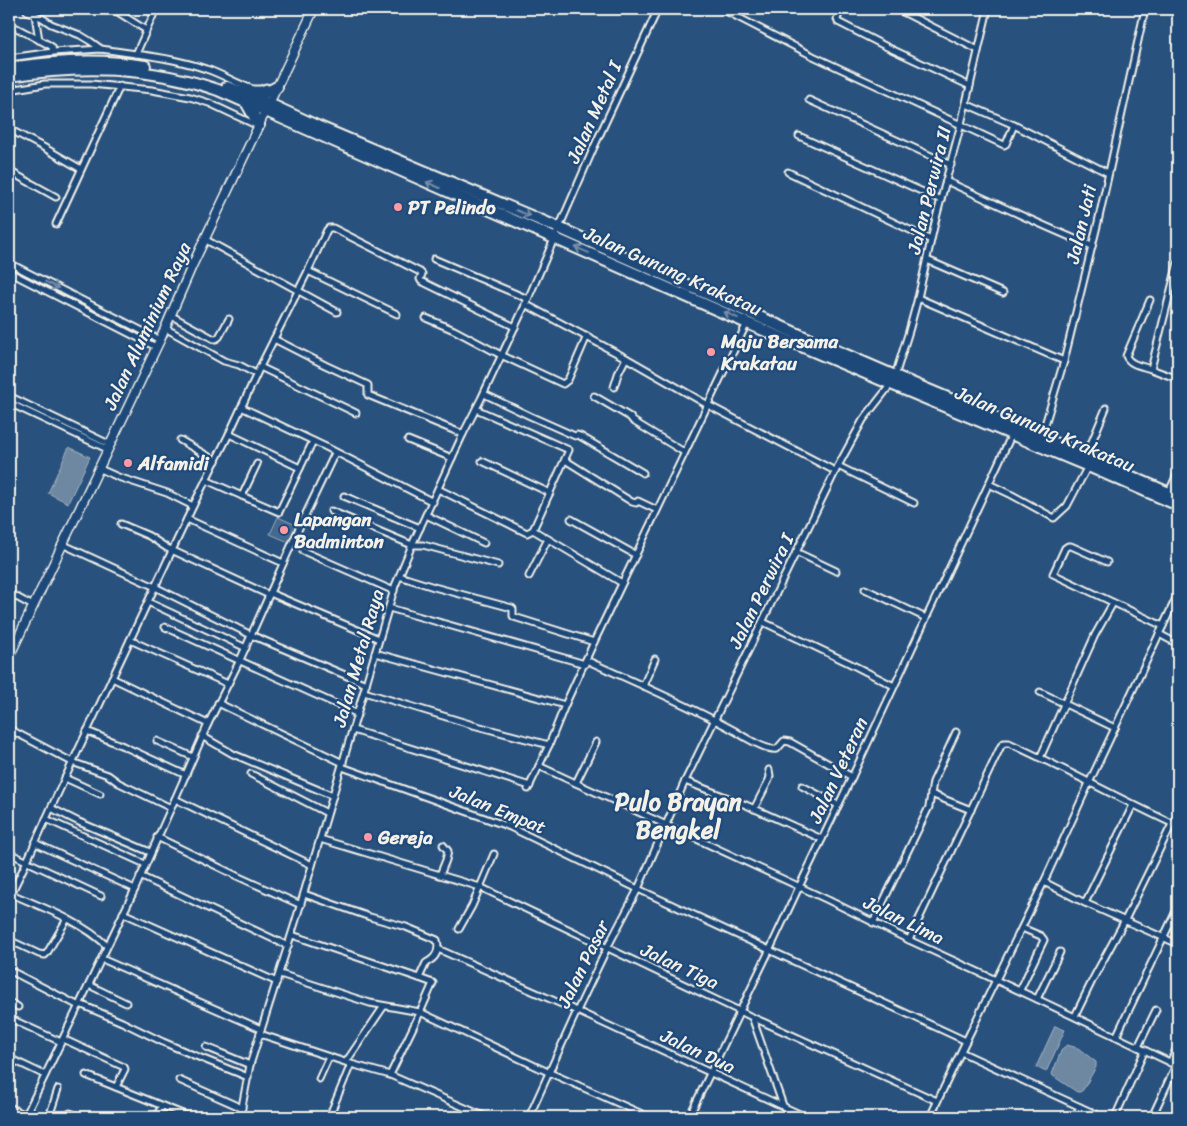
<svg xmlns="http://www.w3.org/2000/svg" width="1187" height="1126" font-family="Sriracha,sans-serif">
<style>
.green{fill:#45688e;stroke:#9cacbb}
.water{fill:#6e88a2;stroke:#a4b2be}
.lines{fill:none;stroke-linecap:round;stroke-linejoin:round}
.street-tunnel{stroke:#47698e;stroke-width:5;stroke-dasharray:5 2.5;stroke-linecap:butt}
.street-casing{stroke:#f4f1e8;stroke-width:9}
.secondary-casing{stroke:#f4f1e8;stroke-width:11}
.highway-casing{stroke:#f4f1e8;stroke-width:14}
.street{stroke:#1f4a7a;stroke-width:5}
.secondary{stroke:#1f4a7a;stroke-width:8}
.highway{stroke:#1f4a7a;stroke-width:10}
.oneway{stroke:#748da6}
.poi-dot{fill:#ff9aa2;stroke:#1f4a7a;stroke-width:2}
.labels{text-anchor:middle;dominant-baseline:central;stroke-width:4.5;stroke-linejoin:round;paint-order:stroke}
.street-label{font-size:19px;fill:#f4f1e8;stroke:#1f4a7a}
.poi-label{font-size:19px;font-weight:bold;fill:#f4f1e8;stroke:#1f4a7a;text-anchor:start}
.district-label{font-size:24px;font-weight:bold;fill:#f4f1e8;stroke:#1f4a7a}
</style>
<rect width="100%" height="100%" fill="#28517e"/>
<filter id="ink" filterUnits="userSpaceOnUse"><feTurbulence type="fractalNoise" baseFrequency=".02" numOctaves="2"/><feDisplacementMap in="SourceGraphic" scale="10" xChannelSelector="R" yChannelSelector="G"/><feConvolveMatrix kernelMatrix="1 2 1 2 8 2 1 2 1" color-interpolation-filters="sRGB"/></filter>
<g filter="url(#ink)">
<polygon class="green" points="278,517 298,526 291,543 270,534"/>
<g class="water">
<polygon points="69,447 90,457 68,503 48,493"/>
<polygon points="1055,1026 1065,1030 1046,1072 1036,1067"/>
<polygon points="1067,1045 1078,1048 1096,1062 1096,1067 1083,1090 1080,1092 1077,1092 1053,1076 1052,1074 1061,1051 1063,1048"/>
</g>
<g class="lines">
<polyline class="street-tunnel" points="294,547 303,551"/>
<defs>
<g id="street">
<polyline points="113,9 146,30"/>
<polyline points="722,9 813,56 1004,145 1006,144 1014,125"/>
<polyline points="841,9 837,19 838,22 887,47 970,86"/>
<polyline points="897,9 978,50"/>
<polyline points="27,11 42,18 51,24 80,35 90,41 101,49"/>
<polyline points="35,15 39,40"/>
<polyline points="9,24 49,45 52,47 53,52"/>
<path d="M 136,54 C 160,57 183,61 206,69 C 222,74 237,84 253,89 L 261,89 L 266,87"/>
<polyline points="9,58 53,52 101,49 136,54 156,9"/>
<polyline points="9,90 45,84 91,84 152,90 190,97 209,103 258,126"/>
<polyline points="809,100 951,165"/>
<polyline points="966,104 1014,125 1108,173"/>
<polyline points="9,129 43,147 81,169"/>
<polyline points="799,136 941,200"/>
<polyline points="9,171 56,197"/>
<polyline points="788,172 931,240"/>
<path d="M 946,181 C 995,203 1042,226 1092,246"/>
<polyline points="56,224 120,86"/>
<polyline points="206,240 337,312"/>
<polyline points="434,259 528,299"/>
<polyline points="927,260 1003,293"/>
<polyline points="1178,262 1151,369 1178,379"/>
<polyline points="9,263 160,340"/>
<polyline points="308,271 397,314"/>
<polyline points="9,272 156,347"/>
<polyline points="918,298 1064,361"/>
<path d="M 1150,300 L 1126,356 C 1130,365 1142,366 1151,369"/>
<polyline points="525,304 626,358 708,405 835,471"/>
<polyline points="170,315 214,339 216,339 219,337 229,319"/>
<polyline points="426,318 454,330 501,355 563,384 568,380 587,336"/>
<polyline points="165,328 224,361 239,365 256,374"/>
<polyline points="274,339 325,365 368,385 368,395 463,434"/>
<polyline points="260,367 356,413"/>
<polyline points="895,376 909,331 918,298 936,218 961,124 988,9"/>
<polyline points="614,387 618,374 626,358"/>
<polyline points="484,394 530,416 575,436 577,435 580,436 643,473"/>
<polyline points="9,396 109,444"/>
<polyline points="594,396 630,417 633,421 684,452"/>
<polyline points="9,403 107,449"/>
<polyline points="241,407 326,447 433,502"/>
<polyline points="476,409 569,450 533,530"/>
<polyline points="229,434 300,468"/>
<polyline points="1041,438 1064,361 1098,222 1145,9"/>
<polyline points="180,440 216,461"/>
<polyline points="408,440 452,458"/>
<polyline points="1086,456 1106,408"/>
<polyline points="565,460 632,502 636,503 638,501 640,502 657,510"/>
<polyline points="482,461 550,493"/>
<polyline points="257,464 242,496 279,512 313,441"/>
<polyline points="838,466 914,503"/>
<polyline points="98,468 118,477 167,493 193,506"/>
<polyline points="206,480 242,496"/>
<polyline points="989,484 1012,495 1054,518 1067,506 1088,466"/>
<polyline points="438,489 527,533 533,530"/>
<polyline points="9,494 11,489"/>
<polyline points="1168,494 1178,472"/>
<polyline points="344,496 420,528"/>
<polyline points="331,511 412,545 423,545 498,565"/>
<polyline points="426,515 484,543"/>
<polyline points="187,519 283,563"/>
<polyline points="571,519 636,555"/>
<polyline points="121,524 149,536 167,548 269,595"/>
<polyline points="533,530 622,583"/>
<polyline points="62,544 155,587 251,635 366,684"/>
<polyline points="303,551 394,591"/>
<polyline points="796,552 836,571"/>
<polyline points="1107,562 1071,546 1068,546 1065,548 1053,574 1163,626"/>
<polyline points="399,576 434,587 512,608 513,609 513,616 514,617 594,642"/>
<polyline points="529,576 548,539"/>
<polyline points="865,589 926,618"/>
<polyline points="9,593 33,606"/>
<polyline points="270,593 379,639"/>
<polyline points="148,602 246,648"/>
<polyline points="389,608 585,664"/>
<polyline points="763,622 849,663 894,686"/>
<polyline points="165,627 358,714"/>
<polyline points="1159,634 1178,644"/>
<polyline points="130,640 228,684"/>
<polyline points="375,653 565,705"/>
<path d="M 586,660 C 636,683 687,704 735,731 C 744,737 767,751 777,749 L 784,741 L 790,742 L 852,777"/>
<polyline points="112,678 208,724"/>
<polyline points="643,686 655,659"/>
<polyline points="364,692 473,725 549,745"/>
<polyline points="1040,692 1115,728"/>
<polyline points="218,703 343,763"/>
<polyline points="9,729 72,762 108,775 119,783 171,808"/>
<polyline points="353,730 530,786"/>
<polyline points="87,731 123,746 186,775"/>
<polyline points="202,736 233,754 333,796"/>
<polyline points="157,741 193,757"/>
<polyline points="1040,758 1095,635 1113,603"/>
<polyline points="539,766 828,900 909,940 1037,999 1178,1066"/>
<polyline points="342,767 510,827 638,889 966,1041"/>
<polyline points="251,774 327,813"/>
<polyline points="65,778 100,794"/>
<polyline points="685,781 746,805 822,839"/>
<polyline points="576,783 596,742"/>
<polyline points="802,786 838,805"/>
<polyline points="528,789 549,745 565,705 594,642 747,323"/>
<polyline points="931,794 971,810"/>
<polyline points="175,799 312,865"/>
<polyline points="51,808 79,822 150,852"/>
<polyline points="754,809 769,780 770,776 769,770"/>
<polyline points="46,819 145,864"/>
<polyline points="157,837 239,877 301,905"/>
<polyline points="320,839 480,887 752,1017 937,1101"/>
<polyline points="35,843 135,889"/>
<polyline points="9,853 101,896"/>
<polyline points="440,875 446,860 448,851 443,845"/>
<polyline points="140,876 288,946"/>
<polyline points="1044,882 1085,903 1178,944"/>
<path d="M 9,893 C 41,907 82,921 107,946"/>
<path d="M 304,894 L 370,917 L 406,927 L 437,940 C 440,951 436,958 426,963 L 419,978"/>
<polyline points="9,898 27,861 51,808 193,506 229,434 260,367 308,271 327,230 329,228 333,228 420,272 422,274 420,279 421,281 515,327"/>
<polyline points="1085,903 1133,805"/>
<polyline points="123,913 277,982"/>
<polyline points="873,923 929,807 933,782 956,732"/>
<polyline points="459,929 472,906 494,854"/>
<polyline points="292,935 419,978 433,983 419,1015 390,1075"/>
<polyline points="9,940 39,954 45,955 47,953 67,919"/>
<path d="M 909,940 L 1001,746 L 1004,743 L 1009,743 C 1066,769 1121,800 1178,826"/>
<polyline points="438,949 577,1011 806,1117"/>
<polyline points="102,959 261,1029"/>
<polyline points="9,970 79,1006"/>
<polyline points="280,974 370,1003 420,1012 548,1072 649,1117"/>
<polyline points="89,985 126,1003"/>
<polyline points="1020,990 1044,940 1041,936 1022,928"/>
<polyline points="1037,999 1060,952"/>
<polyline points="9,1002 18,1007"/>
<polyline points="80,1004 122,1022 163,1042 191,1054 248,1077"/>
<polyline points="1075,1016 1094,977 1125,920 1172,824"/>
<polyline points="752,1017 787,1117"/>
<polyline points="9,1018 61,1042"/>
<polyline points="260,1034 351,1064 390,1075 486,1117"/>
<polyline points="1116,1037 1178,907"/>
<polyline points="63,1039 124,1067 125,1069 116,1087"/>
<polyline points="206,1047 250,1065"/>
<polyline points="1138,1047 1156,1010"/>
<polyline points="961,1052 1102,1117"/>
<polyline points="9,1058 45,1075"/>
<polyline points="346,1062 384,1006"/>
<polyline points="1170,1063 1178,1045"/>
<polyline points="86,1075 190,1117"/>
<polyline points="319,1079 329,1057"/>
<polyline points="179,1080 242,1108"/>
<polyline points="9,1107 26,1115"/>
<polyline points="70,1113 81,1117"/>
<polyline points="25,1117 135,889 175,799 208,724 240,660 299,528 335,453"/>
<polyline points="49,1117 58,1089"/>
<polyline points="156,1117 162,1106"/>
<polyline points="240,1117 250,1065 295,923 395,586 412,545 463,434 481,399 528,299 594,147 658,9"/>
<polyline points="329,1117 351,1064"/>
<polyline points="529,1117 577,1011 607,948 638,889 685,781 838,466 863,420 891,384"/>
<polyline points="689,1117 771,947 799,887 852,777 1012,434"/>
<polyline points="930,1117 966,1041 1044,882 1089,783 1178,594"/>
<polyline points="1075,1117 1080,1107"/>
<polyline points="1115,1117 1145,1050"/>
<polyline points="1152,1117 1176,1065"/>
</g>
<polyline id="secondary" points="9,657 160,340 192,266 314,9"/>
<g id="highway">
<path d="M 9,68 C 54,61 99,58 145,66"/>
<path d="M 9,76 C 81,65 148,66 218,90 L 747,323 L 891,384 L 1088,466 L 1178,505"/>
<polyline points="227,87 252,96 317,126 559,228 809,339 895,376 1041,437 1178,497"/>
<polyline points="252,96 263,94 277,87"/>
<polyline points="246,102 259,125"/>
</g>
</defs>
<use href="#street" class="street-casing"/>
<use href="#secondary" class="secondary-casing"/>
<use href="#highway" class="highway-casing"/>
<use href="#street" class="street"/>
<use href="#secondary" class="secondary"/>
<use href="#highway" class="highway"/>
</g>
<defs><path id="oneway-shaft" d="M-6 0H5M1.5-3L5.5 0L1.5 3" fill="none" stroke-width="1.6" stroke-linecap="round" stroke-linejoin="round" transform="scale(1.25)"/></defs>
<g class="oneway">
<use href="#oneway-shaft" transform="translate(433 185) rotate(-156)"/>
<use href="#oneway-shaft" transform="translate(523 213) rotate(23)"/>
<use href="#oneway-shaft" transform="translate(582 250) rotate(-157)"/>
<use href="#oneway-shaft" transform="translate(52 285) rotate(27)"/>
<use href="#oneway-shaft" transform="translate(731 315) rotate(-156)"/>
</g>
</g>
<g class="poi-dot">
<circle cx="398" cy="207" r="5"/>
<circle cx="711" cy="352" r="5"/>
<circle cx="128" cy="463" r="5"/>
<circle cx="284" cy="530" r="5"/>
<circle cx="368" cy="837" r="5"/>
</g>
<g class="labels">
<g class="street-label">
<text transform="translate(594 112) rotate(-66)">Jalan Metal I</text>
<text transform="translate(929 190) rotate(-76)">Jalan Perwira II</text>
<text transform="translate(1081 224) rotate(-77)">Jalan Jati</text>
<text transform="translate(673 271) rotate(24)">Jalan Gunung Krakatau</text>
<text transform="translate(147 326) rotate(-65)">Jalan Aluminium Raya</text>
<text transform="translate(1045 429) rotate(23)">Jalan Gunung Krakatau</text>
<text transform="translate(761 591) rotate(-64)">Jalan Perwira I</text>
<text transform="translate(358 658) rotate(-74)">Jalan Metal Raya</text>
<text transform="translate(838 770) rotate(-65)">Jalan Veteran</text>
<text transform="translate(498 809) rotate(22)">Jalan Empat</text>
<text transform="translate(904 920) rotate(26)">Jalan Lima</text>
<text transform="translate(583 964) rotate(-64)">Jalan Pasar</text>
<text transform="translate(680 966) rotate(25)">Jalan Tiga</text>
<text transform="translate(698 1051) rotate(25)">Jalan Dua</text>
</g>
<g class="poi-label">
<text x="408" y="207">PT Pelindo</text>
<text x="721" y="341">Maju Bersama<tspan x="721" dy="22">Krakatau</tspan></text>
<text x="138" y="463">Alfamidi</text>
<text x="294" y="519">Lapangan<tspan x="294" dy="22">Badminton</tspan></text>
<text x="378" y="837">Gereja</text>
</g>
<g class="district-label">
<text x="678" y="802">Pulo Brayan<tspan x="678" dy="28">Bengkel</tspan></text>
</g>
</g>
<rect width="1187" height="1126" fill="none" stroke="#1f4a7a" stroke-width="30"/>
<rect x="15" y="15" width="1157" height="1096" fill="none" stroke="#f4f1e8" stroke-width="2" filter="url(#ink)"/>
</svg>
